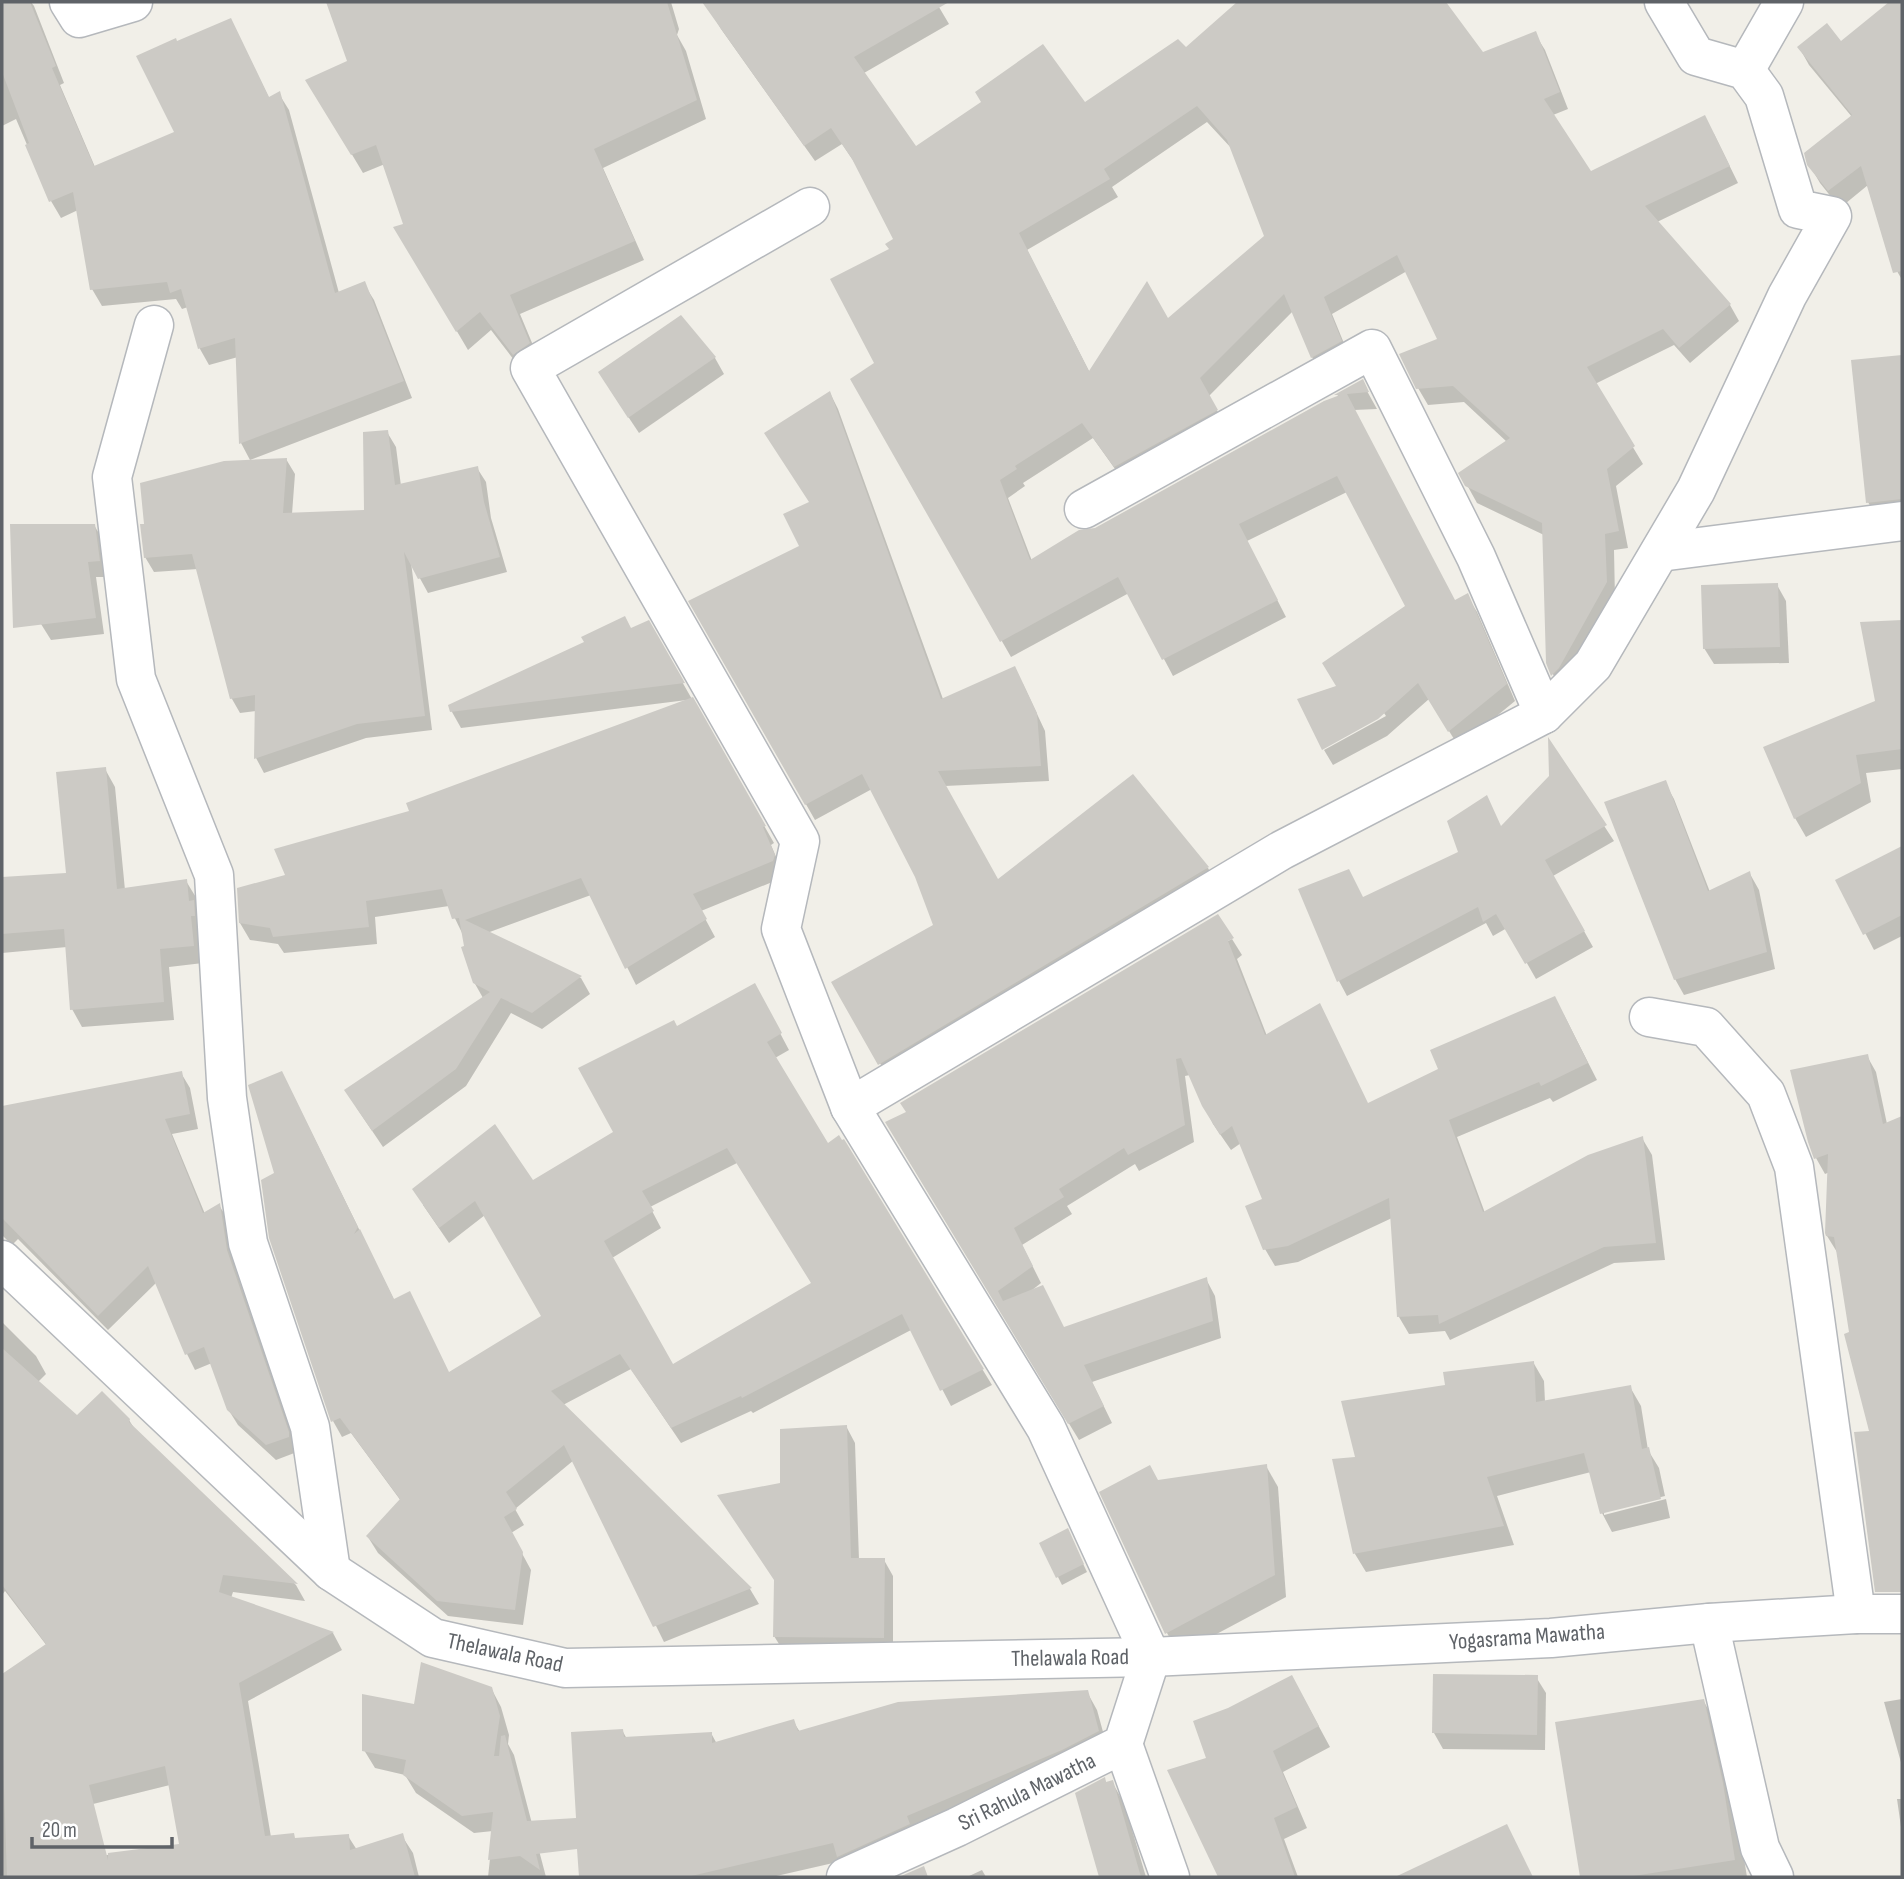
<svg xmlns="http://www.w3.org/2000/svg" width="1904" height="1879" font-family="'Sofia Sans Condensed',sans-serif">
<style>
.shadow{fill:#0003;fill-rule:evenodd}
.building{fill:#cccac5;fill-rule:evenodd}
.lines{fill:none;stroke-linecap:round;stroke-linejoin:round}
.minor-casing{stroke:#b5b8bc;stroke-width:41}
.minor{stroke:#fff;stroke-width:38}
.labels{text-anchor:middle;dominant-baseline:central;stroke-width:7;stroke-linejoin:round;paint-order:stroke}
.street-label{font-size:23px;fill:#5f6368;stroke:#fff}
</style>
<rect width="100%" height="100%" fill="#f1efe8"/>
<g class="shadow">
<polygon points="2,2 31,2 34,6 64,83 60,85 95,167 177,133 177,43 231,20 269,98 279,94 289,110 339,293 364,284 374,300 412,398 250,460 241,443 238,357 209,365 200,349 188,307 182,309 176,299 102,306 92,289 78,210 61,218 51,201 16,119 2,126"/>
<polygon points="328,2 671,2 679,29 677,35 686,51 706,119 603,168 644,260 520,314 540,362 524,373 491,330 468,350 396,228 405,225 385,164 363,173 308,81 349,62"/>
<path d="M 730,2 L 936,2 L 949,24 L 864,73 L 916,148 L 1084,105 L 1186,50 L 1240,2 L 1444,2 L 1482,54 L 1535,34 L 1545,50 L 1568,109 L 1553,115 L 1590,173 L 1714,134 L 1738,183 L 1657,222 L 1730,305 L 1739,321 L 1690,363 L 1674,345 L 1595,384 L 1643,464 L 1616,486 L 1628,548 L 1614,550 L 1615,599 L 1562,691 L 1547,663 L 1544,535 L 1477,503 L 1467,485 L 1507,442 L 1464,402 L 1428,405 L 1418,388 L 1440,340 L 1407,271 L 1332,314 L 1350,358 L 1322,374 L 1312,357 L 1293,311 L 1209,396 L 1226,427 L 1125,483 L 1093,438 L 1023,483 L 1025,486 L 1008,498 L 1032,561 L 1095,530 L 1338,397 L 1337,396 L 1362,382 L 1377,409 L 1354,410 L 1455,602 L 1467,596 L 1477,612 L 1515,701 L 1459,747 L 1429,699 L 1387,736 L 1333,765 L 1324,750 L 1386,716 L 1384,713 L 1322,747 L 1338,687 L 1408,606 L 1347,492 L 1247,541 L 1286,617 L 1173,676 L 1129,593 L 1011,657 L 852,379 L 877,364 L 891,250 L 895,240 L 859,169 L 842,144 L 815,161 L 721,29 L 711,12 ZM 1207,122 L 1233,150 L 1266,236 L 1168,320 L 1090,373 L 1027,250 L 1118,197 L 1112,187 Z"/>
<polygon points="1892,2 1902,2 1901,278 1891,261 1868,185 1840,208 1820,183 1809,164 1852,117 1809,65 1799,47 1841,44"/>
<polygon points="681,318 715,358 724,374 639,433 609,388"/>
<polygon points="1902,356 1902,517 1878,520 1868,502 1852,362"/>
<polygon points="830,393 838,409 943,699 1023,684 1045,731 1049,781 945,786 997,881 1208,868 1216,883 889,1079 834,982 936,925 916,876 872,789 815,820 690,601 801,547"/>
<polygon points="387,432 396,447 401,486 477,468 486,482 491,518 507,572 428,593 411,562 432,730 366,738 264,773 256,758 257,711 240,713 232,699 198,569 154,572 145,557 286,459 295,474 292,514 366,512"/>
<polygon points="94,525 104,542 108,577 96,577 104,634 51,640 41,624"/>
<polygon points="1777,585 1786,601 1789,663 1714,664 1704,648"/>
<polygon points="648,622 774,843 771,845 783,873 782,878 701,911 715,937 636,985 591,895 487,933 581,978 590,994 542,1029 511,1013 466,1086 383,1147 356,1107 483,998 474,982 463,935 449,906 375,917 377,944 284,953 278,944 250,940 240,923 288,876 411,812 687,700 461,728 452,712 450,706"/>
<polygon points="1902,622 1902,769 1866,773 1871,802 1806,837 1795,818 1877,702 1862,624"/>
<polygon points="1550,743 1614,841 1553,876 1593,947 1536,979 1507,928 1493,936 1486,923 1347,996 1339,981 1363,899 1460,852 1502,828 1551,777"/>
<polygon points="105,769 115,787 125,890 186,881 197,899 203,963 169,967 174,1020 82,1027 72,1009 67,947 2,953 2,879 68,874"/>
<polygon points="1665,783 1674,799 1710,892 1750,874 1759,890 1775,969 1684,995 1675,979"/>
<polygon points="1902,848 1902,936 1874,950 1838,881"/>
<polygon points="1232,939 1242,955 1237,959 1267,1036 1368,1104 1564,1015 1597,1080 1553,1102 1550,1098 1457,1137 1485,1213 1642,1138 1652,1155 1665,1260 1614,1263 1450,1340 1445,1331 1409,1334 1399,1317 1392,1218 1298,1262 1275,1266 1265,1249 1264,1200 1241,1143 1231,1150 1213,1124 1190,1075 1185,1076 1194,1142 1139,1171 1135,1164 1067,1206 1072,1214 1022,1245 1041,1283 1031,1291 1065,1329 1206,1279 1215,1296 1221,1338 1092,1382 1112,1423 1079,1440 896,1139 908,1113 903,1103"/>
<path d="M 763,1001 L 789,1050 L 775,1058 L 827,1145 L 843,1142 L 992,1385 L 951,1406 L 911,1330 L 753,1413 L 751,1411 L 681,1443 L 631,1369 L 563,1405 L 750,1589 L 759,1604 L 664,1642 L 574,1460 L 515,1509 L 524,1525 L 511,1533 L 531,1570 L 523,1625 L 448,1616 L 378,1553 L 368,1537 L 401,1501 L 351,1433 L 342,1437 L 333,1421 L 276,1173 L 290,1089 L 394,1300 L 449,1374 L 543,1317 L 485,1215 L 449,1243 L 423,1205 L 532,1182 L 616,1132 L 677,1028 ZM 737,1163 L 813,1284 L 672,1366 L 612,1258 L 661,1228 L 650,1207 Z"/>
<polygon points="1867,1056 1876,1072 1887,1124 1902,1118 1902,1590 1884,1592 1875,1576 1871,1432 1837,1252 1827,1236 1830,1172 1825,1174 1816,1158"/>
<polygon points="181,1073 190,1088 198,1129 172,1134 205,1214 219,1205 228,1220 235,1267 297,1449 297,1452 276,1460 238,1425 228,1409 212,1363 195,1370 187,1354 157,1282 108,1330 18,1239 12,1245 2,1235 2,1108"/>
<polygon points="2,1322 36,1356 46,1374 38,1382 77,1418 129,1420 134,1428 296,1585 305,1601 233,1592 231,1598 333,1633 342,1650 248,1701 271,1837 296,1840 348,1836 357,1850 402,1836 413,1853 419,1877 102,1877 99,1856 181,1846 170,1785 85,1806 16,1738 30,1877 2,1877 2,1699 13,1692 47,1646 5,1591 2,1595"/>
<polygon points="1533,1362 1544,1381 1545,1402 1630,1387 1641,1406 1648,1450 1659,1468 1665,1496 1604,1511 1604,1515 1666,1499 1670,1518 1612,1532 1602,1513 1591,1472 1497,1496 1514,1545 1366,1572 1355,1554 1357,1458 1447,1387"/>
<polygon points="846,1426 855,1443 859,1560 884,1560 893,1576 893,1654 784,1652 774,1636 782,1484"/>
<polygon points="1266,1466 1278,1487 1286,1597 1179,1654 1167,1633 1158,1482"/>
<polygon points="1071,1538 1087,1572 1062,1585 1041,1543"/>
<polygon points="1536,1677 1546,1693 1545,1750 1443,1749 1434,1733"/>
<polygon points="491,1688 501,1707 509,1735 508,1744 514,1755 546,1877 488,1877 493,1831 474,1833 416,1793 405,1775 375,1768 364,1750 416,1706"/>
<polygon points="1087,1692 1097,1710 1108,1750 842,1861 772,1877 581,1877 572,1733 622,1730 627,1739 711,1733 717,1744 793,1721 800,1732"/>
<polygon points="1303,1697 1330,1747 1283,1772 1307,1828 1284,1839 1298,1877 1220,1877 1170,1771 1208,1759"/>
<polygon points="1902,1699 1902,1766 1884,1702"/>
<polygon points="1703,1700 1717,1725 1736,1809 1747,1877 1600,1877 1575,1834"/>
<polygon points="1105,1780 1107,1784 1112,1782 1124,1803 1146,1877 1101,1877 1077,1794"/>
<polygon points="1897,1799 1902,1799 1902,1834"/>
<polygon points="982,1870 986,1877 967,1877"/>
</g>
<g class="building">
<polygon points="2,2 30,2 56,66 52,68 94,166 174,132 136,56 176,38 177,41 231,18 269,97 280,91 335,293 365,281 404,381 239,444 235,338 198,349 181,289 170,293 167,282 90,290 73,192 49,202 25,145 29,143 2,72"/>
<polygon points="326,2 667,2 697,100 594,149 635,241 510,295 530,343 513,355 480,312 456,332 393,227 403,224 376,145 351,155 305,80 347,61"/>
<path d="M 702,2 L 949,2 L 854,57 L 916,146 L 981,102 L 975,92 L 1043,44 L 1085,102 L 1178,39 L 1186,47 L 1237,2 L 1446,2 L 1483,52 L 1536,31 L 1560,92 L 1544,99 L 1591,171 L 1705,115 L 1730,166 L 1645,206 L 1731,304 L 1679,348 L 1663,329 L 1587,367 L 1635,446 L 1607,469 L 1619,531 L 1605,534 L 1607,582 L 1559,668 L 1551,676 L 1546,663 L 1542,523 L 1465,486 L 1458,473 L 1510,438 L 1453,386 L 1416,389 L 1399,354 L 1437,339 L 1397,255 L 1324,297 L 1342,341 L 1311,358 L 1284,294 L 1200,378 L 1218,410 L 1114,467 L 1082,423 L 1015,466 L 1017,469 L 1000,480 L 1030,560 L 1079,530 L 1095,528 L 1324,401 L 1340,395 L 1334,395 L 1363,379 L 1369,392 L 1347,394 L 1455,600 L 1468,593 L 1507,684 L 1448,732 L 1418,683 L 1378,719 L 1322,750 L 1297,699 L 1336,686 L 1322,663 L 1405,606 L 1337,476 L 1239,524 L 1278,600 L 1162,660 L 1118,577 L 1000,642 L 850,379 L 874,363 L 830,279 L 889,249 L 885,244 L 893,239 L 852,159 L 831,128 L 804,146 ZM 1197,106 L 1227,140 L 1264,236 L 1168,318 L 1147,281 L 1089,371 L 1019,233 L 1110,179 L 1104,169 Z"/>
<polygon points="1889,2 1902,2 1902,271 1893,273 1861,166 1828,191 1807,165 1804,153 1852,115 1797,47 1827,23 1841,41"/>
<polygon points="681,315 716,357 628,418 598,372"/>
<polygon points="1902,355 1902,499 1866,503 1851,360"/>
<polygon points="830,391 941,699 1015,666 1037,713 1041,766 938,771 998,879 1133,774 1209,867 878,1065 831,982 933,925 915,877 862,774 805,805 688,601 799,546 783,514 809,502 764,433"/>
<polygon points="388,430 395,485 478,466 484,502 500,557 418,579 404,552 425,716 357,724 254,759 255,695 230,699 192,554 144,558 140,524 144,524 140,483 224,461 287,458 283,513 364,510 363,432"/>
<polygon points="10,524 95,524 100,561 88,562 96,618 13,628"/>
<polygon points="1778,583 1780,647 1703,649 1701,585"/>
<polygon points="625,616 631,628 649,620 685,683 450,712 448,705 584,642 581,637"/>
<polygon points="1902,620 1902,749 1856,755 1861,783 1794,819 1763,747 1875,701 1860,622"/>
<polygon points="693,697 766,826 763,827 775,855 773,861 693,894 707,919 625,969 581,878 465,920 582,976 532,1013 501,998 456,1069 372,1131 344,1090 490,992 473,983 461,947 464,946 459,918 452,919 442,889 366,901 369,927 273,937 270,928 239,923 237,888 285,875 274,849 409,811 406,803"/>
<polygon points="1548,737 1607,825 1545,860 1585,931 1525,964 1496,914 1483,922 1478,907 1337,982 1298,889 1349,869 1363,897 1458,852 1447,821 1487,795 1501,826 1549,776"/>
<polygon points="106,767 117,889 187,879 189,901 194,900 195,916 191,916 194,946 160,949 164,1002 70,1010 64,929 2,934 2,877 66,873 56,772"/>
<polygon points="1666,780 1708,891 1750,871 1767,952 1674,980 1604,802"/>
<polygon points="1902,846 1902,915 1863,935 1835,880"/>
<polygon points="1218,914 1234,938 1228,941 1265,1035 1320,1003 1368,1103 1438,1069 1430,1050 1555,996 1588,1063 1541,1086 1539,1082 1449,1120 1483,1212 1588,1155 1643,1136 1656,1243 1604,1247 1439,1324 1438,1315 1397,1317 1389,1198 1288,1246 1263,1250 1245,1206 1262,1199 1232,1126 1220,1135 1202,1106 1181,1058 1176,1059 1185,1125 1128,1155 1124,1148 1059,1189 1064,1197 1014,1228 1033,1266 998,1291 1003,1301 1043,1285 1064,1327 1207,1277 1213,1321 1084,1365 1104,1406 1068,1424 885,1122 906,1112 900,1103"/>
<path d="M 755,983 L 782,1033 L 767,1042 L 828,1143 L 839,1135 L 842,1140 L 844,1139 L 984,1369 L 940,1391 L 902,1314 L 742,1398 L 741,1396 L 671,1428 L 620,1354 L 551,1391 L 752,1588 L 653,1627 L 564,1445 L 506,1492 L 517,1509 L 504,1517 L 523,1552 L 515,1610 L 437,1601 L 366,1536 L 400,1499 L 340,1418 L 331,1422 L 269,1238 L 261,1180 L 274,1173 L 248,1085 L 282,1071 L 358,1227 L 354,1234 L 360,1229 L 394,1299 L 410,1291 L 449,1372 L 541,1316 L 475,1201 L 439,1228 L 412,1189 L 495,1124 L 533,1180 L 613,1132 L 578,1068 L 674,1020 L 677,1026 ZM 727,1148 L 811,1283 L 673,1364 L 604,1241 L 654,1211 L 642,1191 Z"/>
<polygon points="1868,1054 1883,1124 1902,1116 1902,1592 1875,1592 1854,1432 1869,1431 1844,1334 1849,1332 1834,1237 1826,1236 1825,1233 1828,1154 1814,1159 1808,1142 1790,1070"/>
<polygon points="182,1071 190,1114 165,1119 203,1213 220,1203 227,1250 289,1432 289,1437 266,1445 227,1410 204,1347 185,1355 148,1266 98,1316 2,1218 2,1106"/>
<path d="M 2,1348 L 77,1415 L 102,1391 L 130,1419 L 129,1422 L 298,1584 L 223,1575 L 219,1592 L 334,1632 L 239,1683 L 265,1836 L 294,1833 L 295,1838 L 349,1834 L 350,1850 L 403,1833 L 415,1877 L 7,1877 L 3,1759 L 2,1760 L 2,1674 L 46,1644 L 2,1585 ZM 165,1766 L 179,1844 L 108,1853 L 108,1860 L 89,1785 Z"/>
<polygon points="1534,1361 1536,1402 1631,1385 1642,1449 1649,1447 1661,1499 1600,1514 1584,1453 1487,1477 1504,1526 1353,1554 1332,1459 1355,1457 1341,1401 1445,1385 1443,1372"/>
<polygon points="847,1425 851,1558 885,1558 884,1638 773,1637 774,1580 717,1495 780,1483 780,1429"/>
<polygon points="1267,1464 1275,1575 1165,1634 1099,1492 1150,1465 1158,1480"/>
<polygon points="1068,1528 1084,1564 1056,1578 1039,1543"/>
<polygon points="421,1662 492,1687 500,1716 494,1756 499,1756 501,1736 505,1735 527,1821 576,1818 571,1732 623,1729 624,1737 712,1732 712,1743 794,1719 798,1731 898,1702 1088,1690 1099,1731 1062,1750 907,1816 910,1824 837,1857 833,1843 687,1877 579,1877 577,1849 536,1854 540,1870 520,1856 488,1860 493,1812 462,1816 403,1775 406,1760 362,1751 362,1694 414,1704"/>
<polygon points="1433,1674 1538,1675 1537,1735 1432,1733"/>
<polygon points="1292,1675 1319,1726 1273,1751 1297,1807 1274,1818 1295,1877 1218,1877 1167,1770 1206,1758 1193,1721 1228,1708"/>
<polygon points="1704,1699 1723,1783 1735,1860 1627,1877 1580,1877 1555,1722"/>
<polygon points="1105,1777 1106,1782 1113,1780 1141,1877 1099,1877 1075,1793"/>
<polygon points="1507,1824 1533,1877 1395,1877"/>
<polygon points="924,1866 928,1877 899,1877"/>
</g>
<g class="lines">
<defs>
<g id="minor">
<polyline points="69,2 79,18 133,2"/>
<polyline points="1745,70 1784,2"/>
<polyline points="810,207 530,368 800,841 781,929 850,1107 1046,1428 1151,1657"/>
<polyline points="154,325 112,477 136,679 214,875 227,1098 248,1243 310,1427 331,1571"/>
<polyline points="1084,509 1372,349 1476,557 1544,714"/>
<polyline points="1660,552 1902,521"/>
<polyline points="1649,1017 1706,1027 1766,1094 1794,1167 1856,1614"/>
<polyline points="850,1107 1282,850 1544,714 1593,665 1696,490 1787,296 1832,216 1798,209 1764,96 1745,70 1696,56 1664,2"/>
<polyline points="2,1260 331,1571 433,1638 565,1668 1151,1657 1551,1638 1709,1623 1856,1614 1902,1614"/>
<polyline points="1709,1623 1760,1848 1774,1877"/>
<polyline points="1123,1744 1170,1877"/>
<polyline points="846,1877 957,1827 1123,1744 1151,1657"/>
</g>
</defs>
<use href="#minor" class="minor-casing"/>
<use href="#minor" class="minor"/>
</g>
<g class="labels">
<g class="street-label">
<text transform="translate(1527 1637) rotate(-4)">Yogasrama Mawatha</text>
<text transform="translate(505 1653) rotate(12)">Thelawala Road</text>
<text transform="translate(1070 1658) rotate(-1)">Thelawala Road</text>
<text transform="translate(1027 1792) rotate(-26)">Sri Rahula Mawatha</text>
</g>
</g>
<rect width="1904" height="1879" fill="none" stroke="#5f6368" stroke-width="7"/>
<path d="M32 1837v10h140v-10" fill="none" stroke="#5f6368" stroke-width="3.5"/>
<text x="42" y="1837" font-size="21" fill="#5f6368" stroke="#ffffff" stroke-width="5" paint-order="stroke">20 m</text>
</svg>
